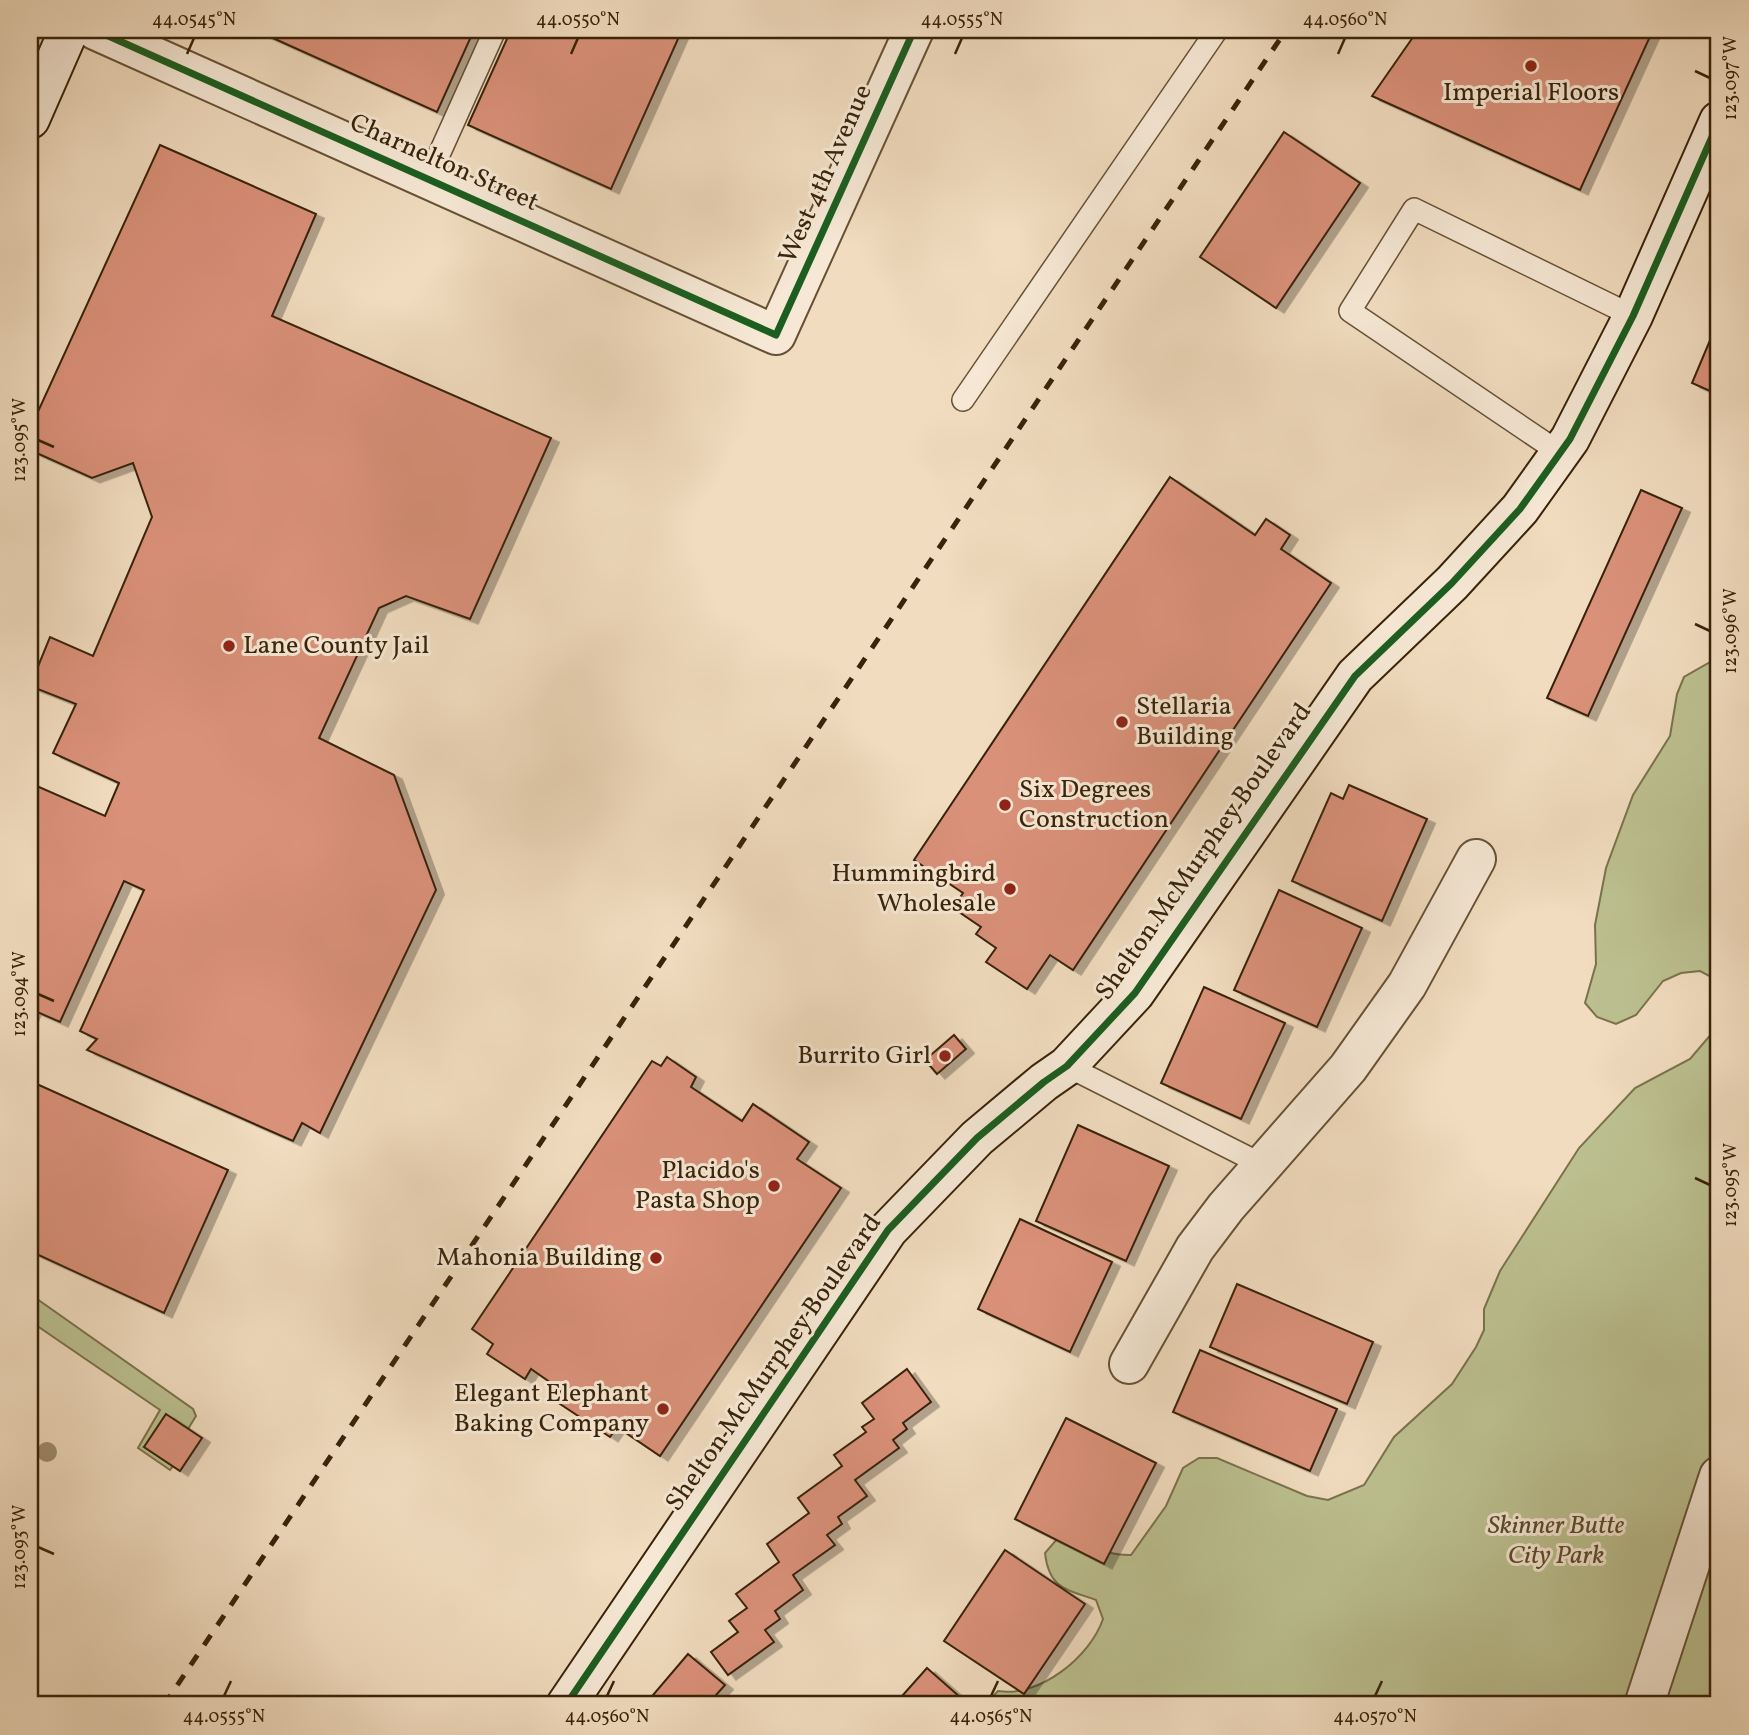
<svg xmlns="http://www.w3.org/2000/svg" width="1749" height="1735" font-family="Vollkorn,serif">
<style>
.green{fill:#bcc090;stroke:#7a724c;stroke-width:2}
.building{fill:#da917a;stroke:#392309;stroke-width:2;filter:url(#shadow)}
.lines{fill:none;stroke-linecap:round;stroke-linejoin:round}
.lane-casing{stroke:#675136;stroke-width:24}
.street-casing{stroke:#675136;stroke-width:42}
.secondary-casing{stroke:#392309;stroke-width:42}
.lane{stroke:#f6e8d5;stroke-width:21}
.street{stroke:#f6e8d5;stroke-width:38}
.secondary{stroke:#f6e8d5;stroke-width:38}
.rail{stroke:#392309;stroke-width:5;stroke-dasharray:12 12;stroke-linecap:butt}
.cycleway-casing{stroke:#f6e8d5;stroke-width:11}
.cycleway{stroke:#1b5e20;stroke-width:7}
.tree{fill:#9e8c6e}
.ticks{fill:none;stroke:#392309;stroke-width:2.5}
.poi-dot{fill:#8f2418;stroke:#f6e8d5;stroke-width:2.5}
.labels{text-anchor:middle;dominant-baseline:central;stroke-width:6;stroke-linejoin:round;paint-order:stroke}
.poi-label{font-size:26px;fill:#392309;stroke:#f6e8d5;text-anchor:end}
.street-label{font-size:26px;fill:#392309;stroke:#f6e8d5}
.park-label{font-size:26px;font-style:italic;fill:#5a4a2b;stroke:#f6e8d5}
.neatline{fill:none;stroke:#392309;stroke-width:2.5}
.ticks-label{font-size:18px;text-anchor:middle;fill:#392309}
</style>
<defs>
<filter id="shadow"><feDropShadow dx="8" dy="4.5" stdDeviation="0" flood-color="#0004"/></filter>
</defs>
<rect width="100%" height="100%" fill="#f1dcbf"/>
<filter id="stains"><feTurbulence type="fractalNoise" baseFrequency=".00286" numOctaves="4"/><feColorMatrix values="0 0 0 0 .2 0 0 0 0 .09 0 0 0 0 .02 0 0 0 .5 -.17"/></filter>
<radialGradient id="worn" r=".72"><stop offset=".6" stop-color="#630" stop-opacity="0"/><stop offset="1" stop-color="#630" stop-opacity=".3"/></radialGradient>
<g class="green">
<polygon points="1719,657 1719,981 1700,971 1681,973 1663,981 1636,1015 1616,1024 1597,1017 1585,1003 1596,964 1595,925 1606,868 1633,795 1670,736 1677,694 1684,677"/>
<path d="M 1719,1025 L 1719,1705 L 984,1705 L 998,1691 C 1039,1698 1090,1657 1103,1619 L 1096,1600 C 1066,1589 1049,1589 1045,1553 L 1057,1539 C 1083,1542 1105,1556 1131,1555 L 1166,1506 L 1183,1468 L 1199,1458 L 1217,1458 L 1307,1496 L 1328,1500 L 1364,1485 L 1394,1437 L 1452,1384 L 1476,1347 L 1484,1330 L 1484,1309 L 1500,1271 L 1579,1148 L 1635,1088 L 1690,1059 Z"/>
<polygon points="30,1294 193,1409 196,1416 188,1429 144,1447 173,1466 170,1470 138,1448 160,1410 30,1321"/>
</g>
<g class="building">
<polygon points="255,30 474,30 437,112"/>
<polygon points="511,30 682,30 611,189 468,125"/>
<polygon points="1418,30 1653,30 1580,190 1372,96"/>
<polygon points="1284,132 1360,183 1276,308 1200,257"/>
<polygon points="160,145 316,214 272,316 551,438 470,619 406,596 379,608 319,738 394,775 436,890 320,1133 302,1123 293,1141 87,1050 97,1039 80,1031 144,890 124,881 60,1022 33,1010 30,1017 30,783 105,816 119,783 53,753 76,704 30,686 50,637 93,656 152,517 133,463 92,478 30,450 30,429"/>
<polygon points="1719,319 1719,395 1692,383"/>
<polygon points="1170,477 1255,535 1266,519 1290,535 1281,549 1331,583 1073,970 1050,955 1027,989 986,962 996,948 976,934 981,927 953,908 963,893 914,860"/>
<polygon points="1641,490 1682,508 1588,716 1547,698"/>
<polygon points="1349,785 1427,819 1382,921 1292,881 1331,793 1343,799"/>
<polygon points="1279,890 1362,928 1317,1027 1234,990"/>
<polygon points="1204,987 1285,1023 1241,1119 1161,1083"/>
<polygon points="954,1035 966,1049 937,1074 925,1060"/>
<polygon points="667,1057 696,1077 691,1087 742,1121 753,1104 809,1142 797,1159 841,1188 660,1456 617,1427 610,1437 554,1400 561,1390 531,1369 525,1379 487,1354 493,1344 472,1329 652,1061 661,1066"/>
<polygon points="30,1081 228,1170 164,1313 30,1251"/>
<polygon points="1078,1125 1169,1166 1126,1261 1036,1221"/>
<polygon points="1020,1219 1112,1262 1070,1352 978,1309"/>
<polygon points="1237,1284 1373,1342 1347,1404 1210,1347"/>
<polygon points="1200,1350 1337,1409 1310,1471 1173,1412"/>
<polygon points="907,1369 931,1402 903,1423 907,1429 893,1440 899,1448 855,1480 867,1496 838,1517 842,1524 827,1535 835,1545 793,1575 803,1590 775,1611 780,1619 765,1630 774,1642 728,1675 711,1652 738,1632 729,1621 747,1608 736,1594 779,1562 767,1544 809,1513 798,1498 842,1466 834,1455 866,1432 862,1427 874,1419 862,1403"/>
<polygon points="166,1414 202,1438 180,1471 144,1447"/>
<polygon points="1066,1418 1156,1463 1104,1564 1015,1519"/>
<polygon points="1005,1550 1085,1604 1024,1694 944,1641"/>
<polygon points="688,1654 725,1685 708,1704 704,1701 701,1705 697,1703 651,1705 647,1702"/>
<polygon points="927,1668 969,1705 894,1705"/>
</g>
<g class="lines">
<defs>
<g id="lane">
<polyline points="428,179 495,30"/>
<polyline points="963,400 1217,30"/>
<polyline points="1560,453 1350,311 1414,209 1633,316"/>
<polyline points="1067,1066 1263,1165"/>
</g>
<g id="street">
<polyline points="95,30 776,335 914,30"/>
<polyline points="1129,1364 1195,1248 1226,1207 1348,1068 1407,985 1476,859"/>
<polyline points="1644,1705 1719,1476"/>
</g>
<g id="secondary">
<polyline points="30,119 69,30"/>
<polyline points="566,1705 888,1230 977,1138 1044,1082 1067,1066 1135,993 1355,676 1452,583 1520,509 1570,439 1633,316 1719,121"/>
</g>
</defs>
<use href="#lane" class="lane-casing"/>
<use href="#street" class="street-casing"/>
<use href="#secondary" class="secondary-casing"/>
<use href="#lane" class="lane"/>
<use href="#street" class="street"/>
<use href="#secondary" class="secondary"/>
<polyline class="rail" points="164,1705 1286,30"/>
<defs>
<g id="cycleway">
<polyline points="95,30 776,335 914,30"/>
<polyline points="566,1705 888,1230 977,1138 1044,1082 1067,1066 1135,993 1355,676 1452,583 1520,509 1570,439 1633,316 1719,121"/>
</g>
</defs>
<use href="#cycleway" class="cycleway-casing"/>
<use href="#cycleway" class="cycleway"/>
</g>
<circle class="tree" cx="47" cy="1452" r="10"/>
<path class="ticks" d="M 187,54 L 194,38M 571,54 L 578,38M 955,54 L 962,38M 1338,54 L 1345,38M 1695,71 L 1710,78M 38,440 L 54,447M 1695,624 L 1710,631M 38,994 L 54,1001M 1695,1178 L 1710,1185M 38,1547 L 54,1554M 224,1696 L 231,1681M 607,1696 L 614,1681M 991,1696 L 998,1681M 1375,1696 L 1382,1681"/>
<g class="poi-dot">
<circle cx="1531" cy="66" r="7"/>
<circle cx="229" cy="646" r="7"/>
<circle cx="1122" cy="722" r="7"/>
<circle cx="1005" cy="805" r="7"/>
<circle cx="1010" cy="889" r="7"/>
<circle cx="945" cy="1056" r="7"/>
<circle cx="774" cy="1186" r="7"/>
<circle cx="656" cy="1258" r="7"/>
<circle cx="663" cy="1409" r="7"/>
</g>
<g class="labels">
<g class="poi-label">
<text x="1531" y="93" text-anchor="middle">Imperial Floors</text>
<text x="243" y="646" text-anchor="start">Lane County Jail</text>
<text x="1136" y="707" text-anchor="start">Stellaria<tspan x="1136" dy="30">Building</tspan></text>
<text x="1019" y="790" text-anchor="start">Six Degrees<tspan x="1019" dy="30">Construction</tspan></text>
<text x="996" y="874">Hummingbird<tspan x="996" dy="30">Wholesale</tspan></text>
<text x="931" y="1056">Burrito Girl</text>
<text x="760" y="1171">Placido's<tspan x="760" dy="30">Pasta Shop</tspan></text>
<text x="642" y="1258">Mahonia Building</text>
<text x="649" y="1394">Elegant Elephant<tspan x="649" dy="30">Baking Company</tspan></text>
</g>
<g class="street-label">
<text transform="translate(444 163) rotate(24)">Charnelton Street</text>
<text transform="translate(826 174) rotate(-66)">West 4th Avenue</text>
<text transform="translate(1204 852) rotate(-55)">Shelton McMurphey Boulevard</text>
<text transform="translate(774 1363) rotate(-55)">Shelton McMurphey Boulevard</text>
</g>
<g class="park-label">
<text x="1556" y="1526">Skinner Butte<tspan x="1556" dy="30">City Park</tspan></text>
</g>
</g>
<rect width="1749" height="1735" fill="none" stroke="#f1dcbf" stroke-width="77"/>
<rect x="38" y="38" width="1672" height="1658" class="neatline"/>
<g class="ticks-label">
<text x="194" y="25">44.0545°N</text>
<text x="578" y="25">44.0550°N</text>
<text x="962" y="25">44.0555°N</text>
<text x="1345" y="25">44.0560°N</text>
<text transform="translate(1730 78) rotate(-90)" y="6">123.097°W</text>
<text transform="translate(19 440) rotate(-90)" y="6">123.095°W</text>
<text transform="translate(1730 631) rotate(-90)" y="6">123.096°W</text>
<text transform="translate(19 994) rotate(-90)" y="6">123.094°W</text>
<text transform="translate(1730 1185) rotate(-90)" y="6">123.095°W</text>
<text transform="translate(19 1547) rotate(-90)" y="6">123.093°W</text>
<text x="224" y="1722">44.0555°N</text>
<text x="607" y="1722">44.0560°N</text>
<text x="991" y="1722">44.0565°N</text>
<text x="1375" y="1722">44.0570°N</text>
</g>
<rect width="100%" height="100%" filter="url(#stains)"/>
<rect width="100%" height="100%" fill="url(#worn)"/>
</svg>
